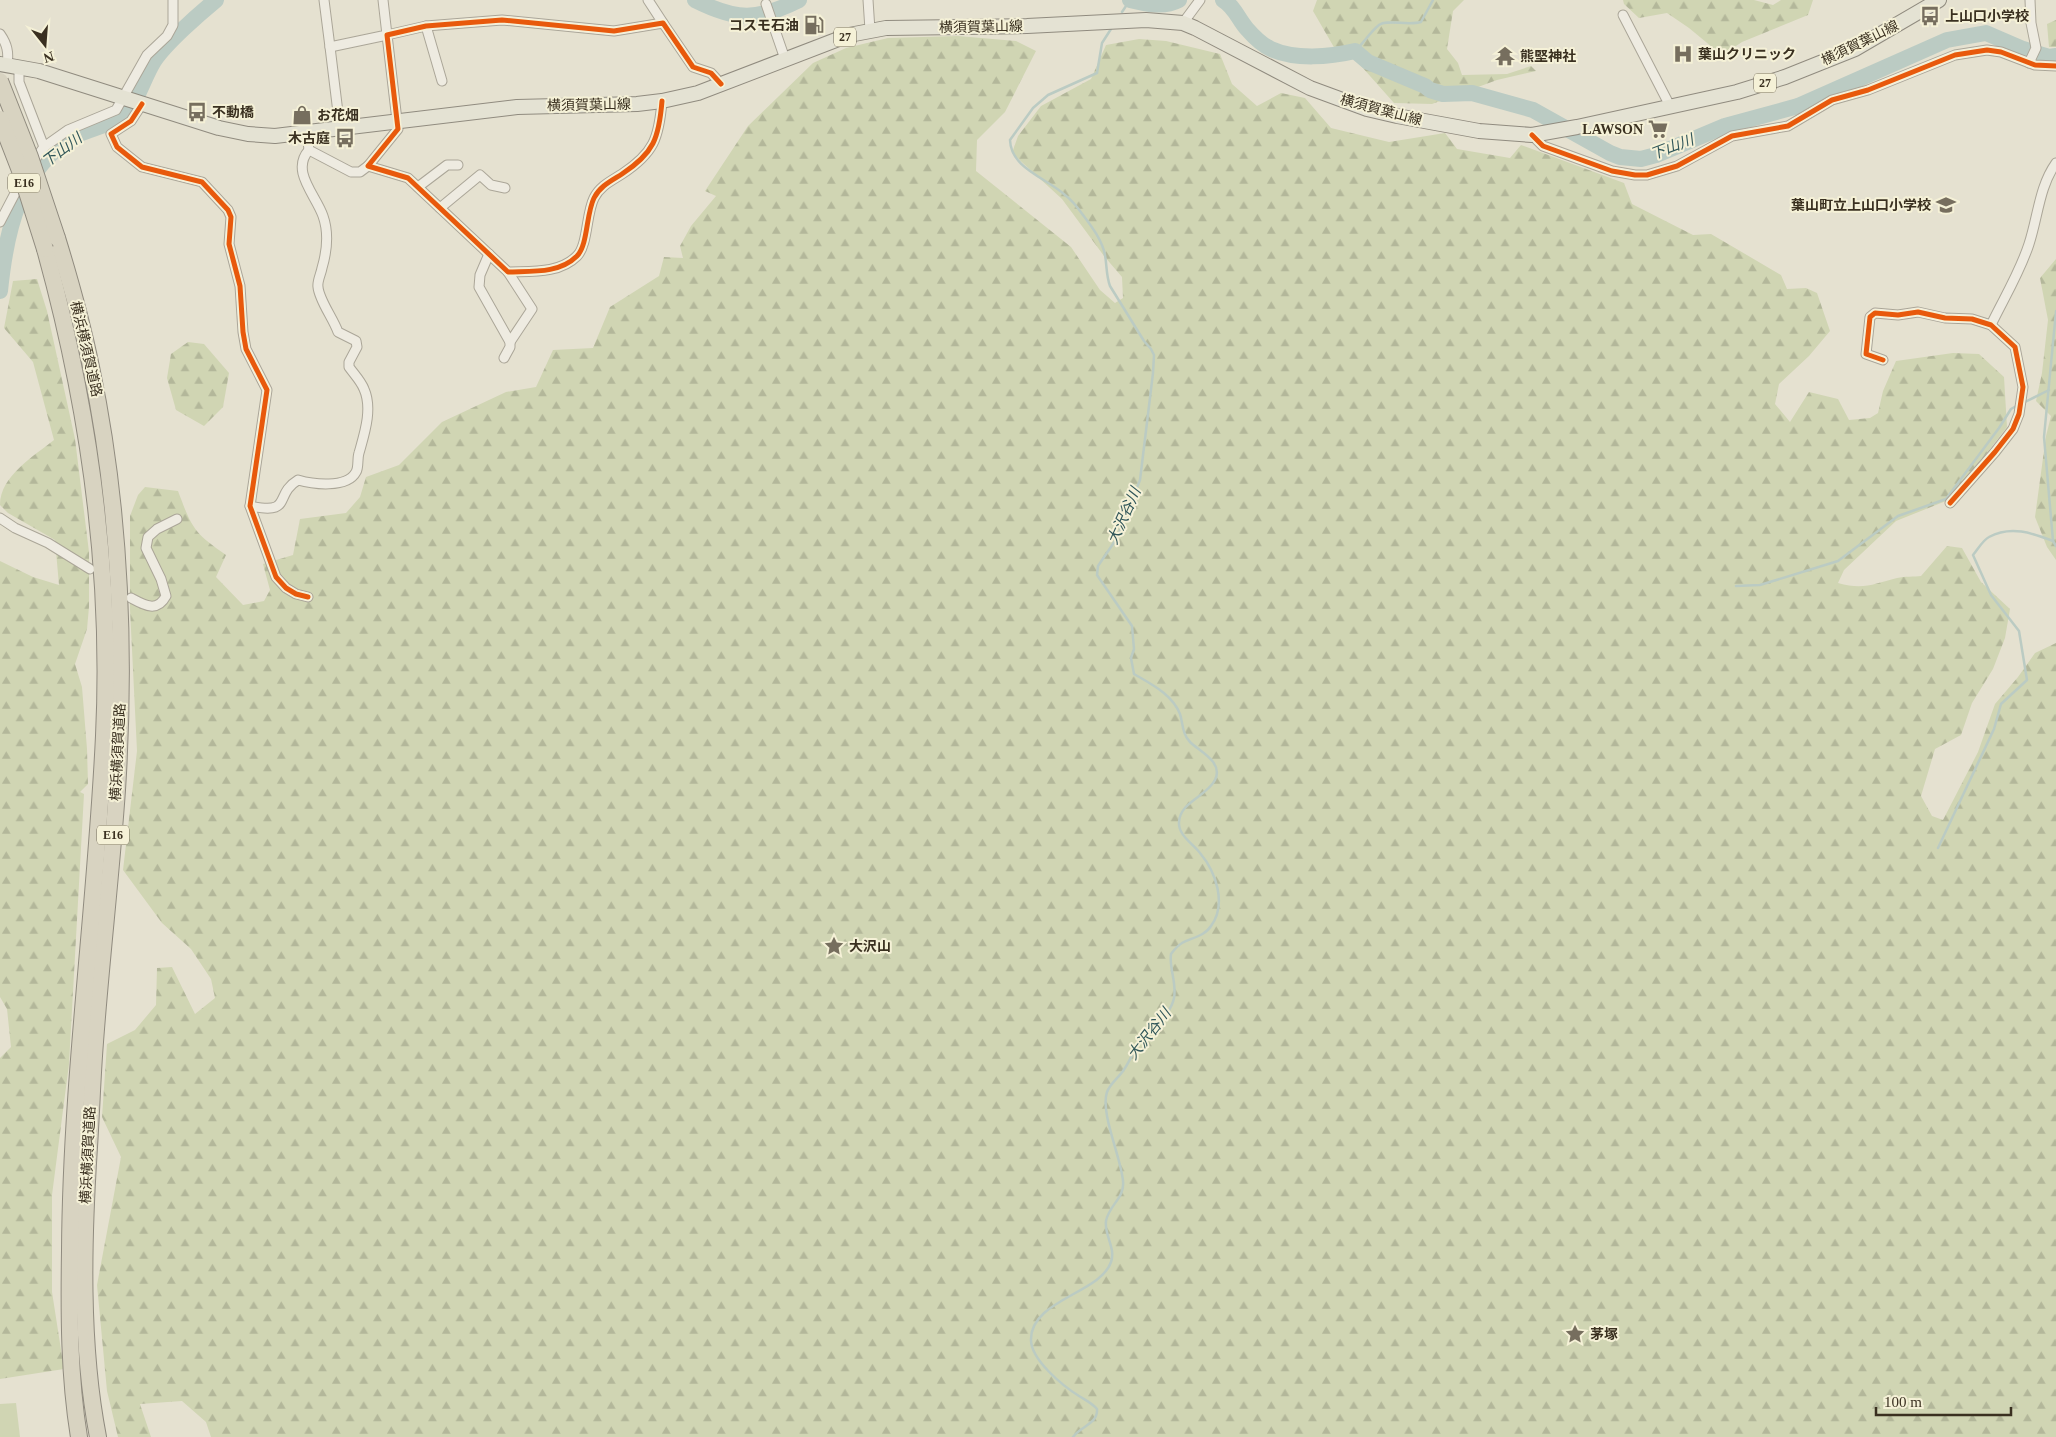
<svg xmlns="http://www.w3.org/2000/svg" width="2056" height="1437" font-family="'Times New Roman','Noto Sans JP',serif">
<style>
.grass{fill:#d0d5b3}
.forest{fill:url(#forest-firs)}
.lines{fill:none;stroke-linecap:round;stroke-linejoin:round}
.stream{stroke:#bbcbc3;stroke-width:2.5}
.river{stroke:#bbcbc3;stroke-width:16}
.street-casing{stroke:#aba698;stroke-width:11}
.primary-casing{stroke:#908b7f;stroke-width:16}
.highway-casing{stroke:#908b7f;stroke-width:18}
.street{stroke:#eeebe1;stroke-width:9}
.primary{stroke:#e4e2d3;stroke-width:14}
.highway{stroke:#d8d3c1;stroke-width:16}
.highway-bridge-casing{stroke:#908b7f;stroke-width:18;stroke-linecap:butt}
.highway-bridge{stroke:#d8d3c1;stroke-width:16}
.cycleway-casing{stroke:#f5f1d7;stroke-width:8}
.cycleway{stroke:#e8590c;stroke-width:5}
.labels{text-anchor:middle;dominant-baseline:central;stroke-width:4;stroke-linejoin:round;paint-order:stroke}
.shield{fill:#f5f1d7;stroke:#726a57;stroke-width:1}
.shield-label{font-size:12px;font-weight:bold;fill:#3a3020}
.poi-label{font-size:14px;font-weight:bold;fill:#3a3020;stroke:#f5f1d7;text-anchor:start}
.street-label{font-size:14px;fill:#3a3020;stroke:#f5f1d7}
.water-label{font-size:15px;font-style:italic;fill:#305659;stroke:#f5f1d7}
</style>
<defs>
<pattern id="forest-firs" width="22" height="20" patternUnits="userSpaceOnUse" patternTransform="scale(1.25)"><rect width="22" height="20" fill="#d0d5b3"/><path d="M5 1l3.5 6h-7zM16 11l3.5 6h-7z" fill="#b3b79a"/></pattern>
</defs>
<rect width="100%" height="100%" fill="#e5e1d0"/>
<polygon class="grass" points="16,1403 20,1437 0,1437 0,1404"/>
<g class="forest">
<polygon points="1317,0 1464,0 1453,11 1447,49 1458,63 1462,75 1507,74 1531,66 1536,71 1497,80 1432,104 1394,103 1354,58 1335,49 1313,11"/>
<polygon points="1623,0 1754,0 1773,5 1781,0 1813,0 1808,15 1742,42 1727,52 1718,52 1689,28 1667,13 1639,18 1624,4"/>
<polygon points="2056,20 2056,47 2049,47 2047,24"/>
<path d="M 958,36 L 1016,41 L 1036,51 L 1005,112 L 977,140 L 976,171 L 1071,247 L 1100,290 L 1115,303 L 1123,298 L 1122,277 L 1104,256 L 1062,199 L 1012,153 L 1018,136 L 1041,106 L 1091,79 L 1106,45 L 1139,39 L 1166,41 L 1220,54 L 1232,84 L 1257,106 L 1281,93 L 1305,98 L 1331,128 L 1389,142 L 1445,133 L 1457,149 L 1510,158 L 1521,145 L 1624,183 L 1632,204 L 1693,235 L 1711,234 L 1781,275 L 1787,289 L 1806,288 L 1817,293 L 1830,331 L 1809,356 L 1779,384 L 1775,404 L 1790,422 L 1809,392 L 1838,399 L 1849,420 L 1870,418 L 1878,413 L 1883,391 L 1896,361 L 1953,353 L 1979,354 L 2004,377 L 2007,427 L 1951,499 L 1896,521 L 1844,570 L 1838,583 C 1863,590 1874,584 1897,578 C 1905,576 1914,577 1921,576 L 1947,546 L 1962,548 L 1981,582 L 2010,609 L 2005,638 L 1993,669 L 1972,703 L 1961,735 L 1935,749 L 1921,796 L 1932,816 L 1943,820 L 1978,752 L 1995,704 L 2018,677 L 2035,653 L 2056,643 L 2056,1437 L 211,1437 L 206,1422 L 182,1401 L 140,1404 L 151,1437 L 118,1437 L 107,1391 L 97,1285 L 121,1157 L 102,1117 L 107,1044 L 135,1030 L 156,1005 L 157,968 L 172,967 L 195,1014 L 215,998 L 211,979 L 191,949 L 162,923 L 123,870 L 137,751 L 130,609 L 130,516 L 138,495 L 145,487 L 178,491 C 192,528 193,532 226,555 L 216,577 L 243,605 L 264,601 L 270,590 L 263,564 L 293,555 L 300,519 L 346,513 L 360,497 L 366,477 L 399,465 L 442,422 L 506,392 L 536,387 L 553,350 L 593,348 L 610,307 L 659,276 L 664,257 L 683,258 L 680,246 L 691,226 L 716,196 L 705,191 L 748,126 L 813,63 L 846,48 L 888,38 Z"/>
<polygon points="2056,259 2056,560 2047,547 2035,517 2046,436 2051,416 2036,401 2042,373 2048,320 2040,278"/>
<path d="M 37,279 L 47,311 L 75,439 L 89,552 L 89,607 L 87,629 L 75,664 L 82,687 L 87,749 L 88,784 L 80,792 L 84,794 L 69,1064 L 52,1195 L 52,1292 L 64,1369 L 0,1379 L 0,1058 L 11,1047 L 7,1009 L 0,997 L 0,561 L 33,577 L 59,585 L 55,540 L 8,513 L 0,505 C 0,476 34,456 54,440 L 33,362 L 4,328 L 13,281 Z"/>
<polygon points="188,342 204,344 229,373 223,407 204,426 176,410 167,378 171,354"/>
</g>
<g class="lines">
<g class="stream">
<polyline points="1122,12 1130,0"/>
<path d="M 1355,51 C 1363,44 1370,32 1379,25 C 1387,19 1408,26 1421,22 L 1433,0"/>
<polyline points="2056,311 2044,437 2053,541 2056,546"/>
<polyline points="2023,403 2049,390"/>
<polyline points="1736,586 1760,585 1838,561 1898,516 1946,499 1999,428 2011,409 2018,405"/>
<path d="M 1938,848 L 1994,729 L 2001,704 L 2027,680 L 2019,631 L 1991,595 L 1973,555 C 1978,549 1983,540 1989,537 C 2011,525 2032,533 2053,541"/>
<path d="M 1073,1437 C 1081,1426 1098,1424 1097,1409 C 1092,1403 1085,1400 1079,1396 C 1063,1386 1031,1360 1031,1340 C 1030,1300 1101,1293 1111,1262 C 1116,1248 1104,1235 1106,1221 C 1109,1205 1125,1198 1123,1181 C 1121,1157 1100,1113 1107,1092 C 1110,1084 1118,1078 1123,1071 C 1131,1060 1135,1046 1144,1036 C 1147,1032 1152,1030 1156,1027 C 1163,1020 1172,1008 1174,998 C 1177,983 1169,969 1171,954 C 1174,950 1177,946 1182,943 C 1191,938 1205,936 1211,926 C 1227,904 1216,872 1200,853 C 1193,844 1178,835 1179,822 C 1180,802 1207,796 1215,780 C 1224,762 1199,751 1190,742 C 1182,734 1183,723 1180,714 C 1172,694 1151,684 1134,674 L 1131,658 L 1134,649 L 1132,626 L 1097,575 L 1098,566 L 1117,538 L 1140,480 L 1153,373 L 1154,355 L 1151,349 L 1144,341 L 1110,286 C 1106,275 1107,266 1105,255 C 1102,240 1092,227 1083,215 C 1078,208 1072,200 1065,195 C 1047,178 1011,169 1010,140 L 1033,108 L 1048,95 L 1097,73 L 1102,43 L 1111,29"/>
</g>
<g class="river">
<path d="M 695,0 C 737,21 757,21 799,0"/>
<path d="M 1130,0 C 1146,4 1164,8 1179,0"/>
<path d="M 1223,0 C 1235,7 1238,19 1247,29 C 1254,37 1262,45 1271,49 C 1295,60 1330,57 1355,51 L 1368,62 L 1425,86 L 1430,90 L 1443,94 L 1472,93 L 1533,110 L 1610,153 L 1620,157 L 1641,159 L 1656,155 L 1725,126 L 1798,106 L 1947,40 L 1986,33 L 2023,49 L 2049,57 L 2056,56"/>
<path d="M 0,291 C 6,231 19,167 77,135 C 91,128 119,123 128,111 C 139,97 144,77 154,61 C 166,43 199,14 216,0"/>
</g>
<defs>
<g id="street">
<polyline points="324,0 330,47"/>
<polyline points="648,0 663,23"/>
<polyline points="868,0 870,30"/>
<polyline points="766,4 785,59"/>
<polyline points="1623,15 1670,106"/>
<polyline points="1183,23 1200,0"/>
<polyline points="426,26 442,81"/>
<path d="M 0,34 C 7,44 9,52 7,65"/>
<polyline points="2029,63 2036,48 2031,23 2030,0"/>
<polyline points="19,67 19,82 44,147"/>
<path d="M 662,101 C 659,138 654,153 622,174 C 611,181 600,186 594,198 C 586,214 588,245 577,256 C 559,274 531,271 508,272 L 408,178 L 368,166 L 398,129 L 387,35 L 426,26 L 502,20 L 614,31 L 663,23 L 693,67 L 711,73 L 721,84"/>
<polyline points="142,104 131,121 111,134 117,147 142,167 202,182 228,210 231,217 229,244 240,286 243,332 246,349 267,390 250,506 276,577 286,588 296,594 308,597"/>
<polyline points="340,129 330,47 387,35 383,0"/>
<polyline points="307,133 309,150 351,172 360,172 368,166"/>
<polyline points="1532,135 1543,146 1612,171 1635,175 1647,175 1677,166 1732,136 1788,126 1832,100 1868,90 1955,55 1987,50 2001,52 2035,65 2056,66"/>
<polyline points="31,165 44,147 68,130 116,110 147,55 167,36 173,25 173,0"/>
<polyline points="418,187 447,165 458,165"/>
<polyline points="440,208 480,175 491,185 505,188"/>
<polyline points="0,222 23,178"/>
<polyline points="489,254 480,275 479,287 510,342 510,347 504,358"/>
<polyline points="508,272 532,309 510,342"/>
<path d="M 1991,325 C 2004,298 2020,272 2029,244 C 2038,217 2039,187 2056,163"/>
<polyline points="1883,360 1866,354 1870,317 1875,313 1898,315 1918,312 1945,318 1972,319 1991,325 2015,347 2023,387 2019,414 2013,429 1995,452 1950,503"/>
<path d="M 250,506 C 294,515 273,495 298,480 C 312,484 347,489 356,472 C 359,467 357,459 359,453 C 364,435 373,409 364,389 C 361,381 354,374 349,367 L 349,362 L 357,347 L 356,341 L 338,332 C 333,318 319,300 318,287 C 317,281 321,274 322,268 C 327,251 329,233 323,216 C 316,195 290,171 309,150"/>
<polyline points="0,518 15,528 48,543 90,569"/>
<path d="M 131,598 C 144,605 157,613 166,596 L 161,579 L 146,548 L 148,537 L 157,529 L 177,519"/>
</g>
<polyline id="primary" points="0,64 39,71 219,128 248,134 275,136 517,107 637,104 662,101 698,93 849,35 886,28 1027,26 1146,20 1183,23 1195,28 1310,88 1367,109 1397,116 1479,131 1532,135 1577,127 1737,92 1785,77 1855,49 1939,0"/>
<g id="highway">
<path d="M 57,238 C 70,280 82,323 91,367 C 120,505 126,649 117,790 C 111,878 100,967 94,1056 C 92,1086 91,1116 89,1147 C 83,1240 80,1344 98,1437"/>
<path d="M 45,249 C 89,408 112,570 104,736 C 96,908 71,1079 70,1251 C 69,1313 69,1376 79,1437"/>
</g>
</defs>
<use href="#street" class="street-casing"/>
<use href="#primary" class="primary-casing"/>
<use href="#highway" class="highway-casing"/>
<use href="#street" class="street"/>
<use href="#primary" class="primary"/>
<use href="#highway" class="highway"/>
<defs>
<g id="highway-bridge">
<polyline points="0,81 30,157 57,238"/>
<polyline points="0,119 21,173 45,249"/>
</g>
</defs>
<use href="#highway-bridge" class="highway-bridge-casing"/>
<use href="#highway-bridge" class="highway-bridge"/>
<defs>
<g id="cycleway">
<path d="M 662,101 C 659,138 654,153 622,174 C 611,181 600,186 594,198 C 586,214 588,245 577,256 C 559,274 531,271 508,272 L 408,178 L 368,166 L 398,129 L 387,35 L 426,26 L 502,20 L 614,31 L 663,23 L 693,67 L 711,73 L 721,84"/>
<polyline points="142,104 131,121 111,134 117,147 142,167 202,182 228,210 231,217 229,244 240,286 243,332 246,349 267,390 250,506 276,577 286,588 296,594 308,597"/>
<polyline points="1532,135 1543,146 1612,171 1635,175 1647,175 1677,166 1732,136 1788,126 1832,100 1868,90 1955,55 1987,50 2001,52 2035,65 2056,66"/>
<polyline points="1883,360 1866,354 1870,317 1875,313 1898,315 1918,312 1945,318 1972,319 1991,325 2015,347 2023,387 2019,414 2013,429 1995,452 1950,503"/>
</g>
</defs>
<use href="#cycleway" class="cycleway-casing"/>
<use href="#cycleway" class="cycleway"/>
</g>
<defs>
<symbol id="bus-bare" viewBox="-9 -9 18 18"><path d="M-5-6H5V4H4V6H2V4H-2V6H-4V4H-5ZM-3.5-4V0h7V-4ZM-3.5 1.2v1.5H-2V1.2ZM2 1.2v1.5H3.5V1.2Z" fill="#766e5e" stroke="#f5f1d7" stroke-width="2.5" paint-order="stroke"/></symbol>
<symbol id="fuel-bare" viewBox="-9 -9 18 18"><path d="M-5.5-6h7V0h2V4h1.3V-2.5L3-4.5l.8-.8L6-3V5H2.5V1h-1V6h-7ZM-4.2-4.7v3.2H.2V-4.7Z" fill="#766e5e" stroke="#f5f1d7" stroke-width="2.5" paint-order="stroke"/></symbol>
<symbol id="hospital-bare" viewBox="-9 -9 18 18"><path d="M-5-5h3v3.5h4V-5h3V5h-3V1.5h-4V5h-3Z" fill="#766e5e" stroke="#f5f1d7" stroke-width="2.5" paint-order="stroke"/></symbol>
<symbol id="temple-bare" viewBox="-9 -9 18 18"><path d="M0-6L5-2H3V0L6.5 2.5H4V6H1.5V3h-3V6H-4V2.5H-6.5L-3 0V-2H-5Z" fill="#766e5e" stroke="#f5f1d7" stroke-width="2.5" paint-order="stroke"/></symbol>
<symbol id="shop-bare" viewBox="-9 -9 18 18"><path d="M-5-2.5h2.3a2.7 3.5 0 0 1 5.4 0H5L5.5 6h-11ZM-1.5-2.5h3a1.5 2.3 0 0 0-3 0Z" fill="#766e5e" stroke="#f5f1d7" stroke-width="2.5" paint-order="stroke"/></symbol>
<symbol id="supermarket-bare" viewBox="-9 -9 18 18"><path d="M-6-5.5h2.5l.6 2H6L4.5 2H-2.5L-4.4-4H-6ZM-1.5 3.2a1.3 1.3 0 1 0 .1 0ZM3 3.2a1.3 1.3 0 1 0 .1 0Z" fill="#766e5e" stroke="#f5f1d7" stroke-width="2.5" paint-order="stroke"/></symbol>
<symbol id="school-bare" viewBox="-9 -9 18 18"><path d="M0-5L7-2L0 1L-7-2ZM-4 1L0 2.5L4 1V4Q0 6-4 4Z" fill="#766e5e" stroke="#f5f1d7" stroke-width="2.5" paint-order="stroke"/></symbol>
<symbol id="sight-bare" viewBox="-9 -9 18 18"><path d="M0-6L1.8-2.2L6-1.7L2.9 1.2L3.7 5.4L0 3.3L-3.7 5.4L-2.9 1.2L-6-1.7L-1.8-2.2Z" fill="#766e5e" stroke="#f5f1d7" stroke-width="2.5" paint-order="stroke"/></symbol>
</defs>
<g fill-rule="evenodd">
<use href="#bus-bare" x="1916" y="2" width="28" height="28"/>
<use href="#fuel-bare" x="800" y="11" width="28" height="28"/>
<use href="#hospital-bare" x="1669" y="40" width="28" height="28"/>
<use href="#temple-bare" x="1491" y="42" width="28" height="28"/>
<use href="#bus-bare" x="183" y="98" width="28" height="28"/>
<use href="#shop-bare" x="288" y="101" width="28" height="28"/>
<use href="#supermarket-bare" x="1644" y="115" width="28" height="28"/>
<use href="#bus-bare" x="331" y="124" width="28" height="28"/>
<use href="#school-bare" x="1932" y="191" width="28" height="28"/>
<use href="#sight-bare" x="820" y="932" width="28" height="28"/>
<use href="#sight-bare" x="1561" y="1320" width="28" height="28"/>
</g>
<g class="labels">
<g class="shield">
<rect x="834" y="27.5" width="22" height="19" rx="4"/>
<rect x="1754" y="73.5" width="22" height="19" rx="4"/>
<rect x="8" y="173.5" width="32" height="19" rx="4"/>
<rect x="97" y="825.5" width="32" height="19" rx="4"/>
</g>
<g class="shield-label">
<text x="845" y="37">27</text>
<text x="1765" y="83">27</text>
<text x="24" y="183">E16</text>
<text x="113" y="835">E16</text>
</g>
<g class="poi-label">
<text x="1945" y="16">上山口小学校</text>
<text x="799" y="25" text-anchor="end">コスモ石油</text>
<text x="1698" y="54">葉山クリニック</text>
<text x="1520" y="56">熊堅神社</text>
<text x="212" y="112">不動橋</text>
<text x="317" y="115">お花畑</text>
<text x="1643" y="129" text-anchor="end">LAWSON</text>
<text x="330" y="138" text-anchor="end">木古庭</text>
<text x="1931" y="205" text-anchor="end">葉山町立上山口小学校</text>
<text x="849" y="946">大沢山</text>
<text x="1590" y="1334">茅塚</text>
</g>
<g class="street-label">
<text transform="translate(981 27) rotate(-1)">横須賀葉山線</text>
<text transform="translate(1860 43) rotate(-26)">横須賀葉山線</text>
<text transform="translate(589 105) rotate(-1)">横須賀葉山線</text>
<text transform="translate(1381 110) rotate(15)">横須賀葉山線</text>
<text transform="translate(86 349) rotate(77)">横浜横須賀道路</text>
<text transform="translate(118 752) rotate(-87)">横浜横須賀道路</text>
<text transform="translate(88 1155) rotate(-87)">横浜横須賀道路</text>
</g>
<g class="water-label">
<text transform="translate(1672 147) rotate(-21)">下山川</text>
<text transform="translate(62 150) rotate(-37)">下山川</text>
<text transform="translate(1124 516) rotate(-66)">大沢谷川</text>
<text transform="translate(1149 1034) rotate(-52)">大沢谷川</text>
</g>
</g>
<g transform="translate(45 45) rotate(163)" stroke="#f5f1d7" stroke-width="4" paint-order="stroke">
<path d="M0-4L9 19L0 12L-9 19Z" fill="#3a3020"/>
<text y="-8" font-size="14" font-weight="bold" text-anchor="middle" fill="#3a3020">N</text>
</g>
<path d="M1876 1407v8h135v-8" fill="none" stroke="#3a3020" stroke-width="2.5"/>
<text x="1884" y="1407" font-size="15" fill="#3a3020" stroke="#f5f1d7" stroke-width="4" paint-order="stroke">100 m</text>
</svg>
